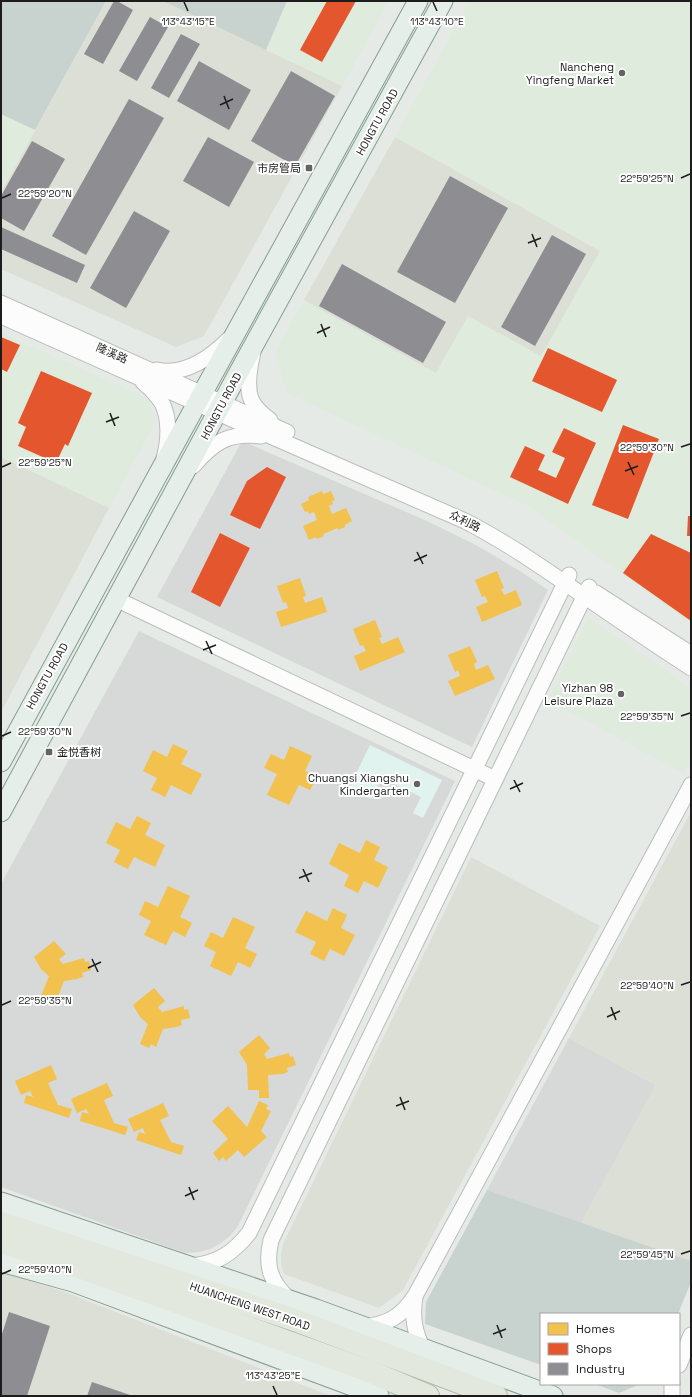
<svg xmlns="http://www.w3.org/2000/svg" width="692" height="1397" font-family="'Space Grotesk','Noto Sans SC',sans-serif">
<style>
.residential{fill:#d6d9d7}
.commercial{fill:#deebdd}
.industrial{fill:#dcdfd6}
.education{fill:#e1f3ee}
.construction{fill:#c8d2cf}
.homes{fill:#f2c14e}
.shops{fill:#e4572e}
.industry{fill:#8d8d92}
.lines{fill:none;stroke-linecap:round;stroke-linejoin:round}
.minor-casing{stroke:#bbbdbc;stroke-width:17}
.major-casing{stroke:#859d8f;stroke-width:21}
.highway-casing{stroke:#aebba0;stroke-width:24}
.minor{stroke:#fbfcfb;stroke-width:15}
.major{stroke:#e5eee8;stroke-width:19}
.highway{stroke:#e2e8de;stroke-width:22}
.ticks{fill:none;stroke:#1c1c1c;stroke-width:1.5}
.poi-dot{fill:#626463;stroke:#fff;stroke-width:1.5}
.labels{text-anchor:middle;dominant-baseline:central;stroke-width:4;stroke-linejoin:round;paint-order:stroke}
.poi-label{font-size:11px;fill:#1c1c1c;stroke:#fff;text-anchor:end}
.street-label{font-size:11px;fill:#1c1c1c;stroke:#fff}
.ticks-label{font-size:10px;text-anchor:middle;fill:#1c1c1c;stroke:#fff;stroke-width:4;stroke-linejoin:round;paint-order:stroke}
</style>
<rect width="100%" height="100%" fill="#e5eae7"/>
<g class="residential">
<polygon points="242,441 427,521 476,545 520,571 548,590 472,747 157,597"/>
<polygon points="139,631 455,781 238,1226 231,1235 221,1243 210,1249 199,1252 185,1253 1,1187 1,884"/>
<polygon points="569,1038 656,1085 581,1223 487,1190"/>
</g>
<g class="commercial">
<polygon points="287,1 389,1 342,86 266,50"/>
<polygon points="470,1 691,1 691,624 530,507 287,393 275,353 304,300 436,373 468,316 600,251 395,137"/>
<polygon points="1,114 35,130 1,193"/>
<polygon points="1,333 148,399 156,420 109,508 1,457"/>
<polygon points="588,618 691,688 691,758 683,773 548,700"/>
</g>
<g class="industrial">
<polygon points="106,1 163,1 342,86 204,336 176,347 1,269 1,193"/>
<polygon points="395,137 600,251 541,356 468,316 436,373 304,300"/>
<polygon points="1,457 109,508 1,712"/>
<polygon points="691,812 691,1261 581,1223 656,1085 569,1038"/>
<polygon points="471,857 600,926 403,1290 379,1308 284,1274 281,1265 281,1254 283,1244"/>
<polygon points="1,1272 62,1291 331,1396 1,1396"/>
</g>
<polygon class="education" points="370,745 442,780 423,818 413,813 421,797 382,778 371,799 349,788"/>
<g class="construction">
<polygon points="1,1 106,1 35,130 1,114"/>
<polygon points="163,1 287,1 266,50"/>
<polygon points="487,1190 691,1261 691,1282 678,1314 541,1314 541,1365 425,1324 426,1302"/>
<polygon points="595,1384 640,1384 619,1393"/>
</g>
<g class="homes">
<polygon points="322,491 323,494 331,491 335,500 332,501 333,504 329,506 332,514 346,508 352,521 345,525 345,527 338,530 338,528 323,534 324,536 317,539 316,537 309,540 303,526 317,520 314,512 309,514 308,511 305,512 301,504 309,500 308,497"/>
<polygon points="497,571 504,588 501,589 504,595 516,590 522,605 482,622 476,607 488,602 485,596 482,597 475,580"/>
<polygon points="300,578 306,596 303,597 305,603 322,597 327,612 281,627 276,612 288,608 286,602 283,603 277,586"/>
<polygon points="375,620 382,637 379,638 382,644 398,637 405,652 360,671 354,656 366,651 363,645 360,646 353,629"/>
<polygon points="470,646 477,662 474,664 476,670 488,665 495,679 455,696 448,681 460,676 458,670 455,672 448,655"/>
<polygon points="173,744 188,751 181,764 202,774 191,795 171,785 165,797 151,790 157,778 143,771 153,750 167,757"/>
<polygon points="290,746 312,756 305,771 317,776 310,790 299,785 289,805 267,795 277,774 264,768 271,754 284,760"/>
<polygon points="137,816 151,823 145,835 165,845 155,867 134,857 128,869 114,862 120,850 106,843 116,822 130,829"/>
<polygon points="366,840 380,847 374,860 388,867 378,888 364,881 358,893 344,886 349,875 329,864 339,843 360,853"/>
<polygon points="168,886 190,896 180,917 192,923 185,937 173,931 166,945 144,935 151,921 139,915 145,901 158,907"/>
<polygon points="333,908 347,915 341,928 355,935 344,956 330,949 324,961 310,954 316,942 295,932 306,911 327,921"/>
<polygon points="233,917 255,927 245,948 257,954 250,968 238,962 231,976 210,966 216,952 204,946 211,932 223,938"/>
<polygon points="54,941 66,954 59,959 63,964 84,958 85,962 89,961 91,970 82,973 83,977 77,979 64,981 57,999 52,997 50,1000 41,996 49,976 41,969 34,957"/>
<polygon points="154,988 165,1001 158,1007 162,1012 184,1006 184,1010 188,1009 190,1018 181,1020 182,1025 176,1027 163,1029 156,1047 151,1044 149,1048 140,1044 148,1024 140,1017 133,1005"/>
<polygon points="259,1035 270,1048 264,1054 267,1059 289,1053 290,1057 293,1056 296,1065 287,1068 288,1072 282,1074 268,1075 269,1098 259,1098 259,1090 248,1090 247,1065 239,1052"/>
<polygon points="51,1065 57,1079 48,1083 58,1105 72,1109 69,1118 24,1103 26,1095 33,1097 30,1091 21,1095 15,1081"/>
<polygon points="107,1083 113,1096 104,1100 114,1123 128,1127 125,1135 80,1121 82,1112 89,1114 86,1109 77,1113 71,1099"/>
<polygon points="259,1101 268,1105 266,1109 271,1111 261,1131 267,1137 244,1157 238,1150 226,1161 223,1157 219,1161 213,1153 228,1139 212,1121 228,1106 247,1127"/>
<polygon points="163,1103 169,1116 160,1120 171,1142 184,1146 181,1155 136,1140 139,1132 145,1134 143,1128 134,1132 128,1119"/>
</g>
<g class="shops">
<polygon points="327,1 356,1 322,62 300,50"/>
<polygon points="1,337 20,345 7,372 1,369"/>
<polygon points="548,348 617,380 602,412 532,381"/>
<polygon points="41,371 92,393 68,446 65,444 56,463 18,446 26,427 18,423"/>
<polygon points="623,425 659,439 628,519 592,505"/>
<polygon points="564,428 596,443 568,504 510,477 525,446 545,455 538,470 556,478 565,458 552,452"/>
<polygon points="267,467 286,477 260,529 230,515 247,481"/>
<polygon points="688,516 691,516 691,536 687,536"/>
<polygon points="220,533 250,548 220,607 191,592"/>
<polygon points="651,534 691,553 691,621 623,573"/>
</g>
<g class="industry">
<polygon points="114,1 117,1 133,10 103,64 84,54"/>
<polygon points="150,17 168,27 137,81 119,71"/>
<polygon points="181,34 200,44 169,98 151,88"/>
<polygon points="199,61 251,90 229,130 177,101"/>
<polygon points="291,71 335,96 295,166 251,141"/>
<polygon points="129,99 164,118 86,255 52,236"/>
<polygon points="208,137 254,162 229,207 183,181"/>
<polygon points="32,141 65,159 24,231 1,218 1,196"/>
<polygon points="450,176 508,208 455,303 397,272"/>
<polygon points="134,211 170,231 126,308 90,288"/>
<polygon points="1,227 85,265 77,283 1,249"/>
<polygon points="552,235 586,254 535,346 501,327"/>
<polygon points="342,264 446,322 423,363 319,306"/>
<polygon points="9,1312 50,1326 27,1396 1,1396 1,1337"/>
<polygon points="92,1382 133,1396 87,1396"/>
</g>
<g class="lines">
<defs>
<g id="minor">
<polyline points="1,303 287,432"/>
<path d="M 1,316 L 236,421 L 465,521 C 514,546 557,578 603,609 C 632,629 662,649 691,668"/>
<path d="M 253,352 C 250,366 246,385 251,399 C 255,408 263,415 270,420"/>
<path d="M 157,370 C 185,376 210,358 229,339"/>
<path d="M 143,382 C 150,388 157,395 162,403 C 170,419 169,441 164,458"/>
<path d="M 193,466 C 214,442 228,432 261,436"/>
<polyline points="596,593 691,654"/>
<polyline points="116,599 495,779"/>
<path d="M 189,1266 C 217,1264 232,1254 249,1233 L 569,575"/>
<path d="M 415,1297 C 412,1316 414,1331 423,1349"/>
<path d="M 290,1300 C 270,1282 265,1266 271,1240 L 589,587"/>
<path d="M 363,1327 C 388,1324 401,1317 415,1296 L 691,785"/>
<polyline points="679,1365 691,1335"/>
<polyline points="672,1396 672,1384"/>
</g>
<g id="major">
<polyline points="1,762 202,394 418,1"/>
<polyline points="1,812 239,372 443,1"/>
<polyline points="1,1202 316,1309 553,1396"/>
<polyline points="1,1262 73,1282 379,1396"/>
</g>
<g id="highway">
<polyline points="1,1223 292,1319 496,1396"/>
<polyline points="1,1242 76,1266 369,1371 428,1396"/>
</g>
</defs>
<use href="#minor" class="minor-casing"/>
<use href="#major" class="major-casing"/>
<use href="#highway" class="highway-casing"/>
<use href="#minor" class="minor"/>
<use href="#major" class="major"/>
<use href="#highway" class="highway"/>
</g>
<path class="ticks" d="M 184,2 L 188,11M 433,2 L 437,11M 224,96 L 229,109M 220,105 L 233,99M 681,178 L 690,174M 2,198 L 11,194M 532,234 L 537,247M 528,243 L 541,238M 321,324 L 326,337M 317,333 L 330,327M 110,413 L 115,426M 106,422 L 119,417M 681,447 L 690,444M 628,462 L 634,475M 2,467 L 11,463M 625,471 L 638,466M 417,552 L 423,564M 414,561 L 427,555M 206,641 L 212,654M 203,650 L 216,645M 681,716 L 690,713M 2,736 L 11,732M 514,780 L 520,792M 510,789 L 523,783M 303,869 L 309,882M 299,878 L 312,873M 92,959 L 98,972M 88,968 L 101,962M 681,985 L 690,982M 2,1005 L 11,1001M 611,1007 L 616,1020M 607,1017 L 620,1011M 400,1097 L 405,1110M 396,1106 L 409,1101M 189,1187 L 194,1200M 185,1196 L 198,1190M 681,1254 L 690,1251M 2,1274 L 11,1270M 497,1325 L 502,1338M 493,1334 L 506,1329M 273,1386 L 277,1395"/>
<g class="poi-dot">
<circle cx="622" cy="73" r="4"/>
<rect x="305" y="164" width="8" height="8" rx="2"/>
<circle cx="621" cy="694" r="4"/>
<rect x="45" y="748" width="8" height="8" rx="2"/>
<circle cx="417" cy="784" r="4"/>
</g>
<g class="labels">
<g class="poi-label">
<text x="614" y="67">Nancheng<tspan x="614" dy="13">Yingfeng Market</tspan></text>
<text x="301" y="168">市房管局</text>
<text x="613" y="688">Yizhan 98<tspan x="613" dy="13">Leisure Plaza</tspan></text>
<text x="57" y="752" text-anchor="start">金悦香树</text>
<text x="409" y="778">Chuangsi Xiangshu<tspan x="409" dy="13">Kindergarten</tspan></text>
</g>
<g class="street-label">
<text transform="translate(377 122) rotate(-61)">HONGTU ROAD</text>
<text transform="translate(112 353) rotate(24)">隆溪路</text>
<text transform="translate(221 406) rotate(-62)">HONGTU ROAD</text>
<text transform="translate(465 521) rotate(26)">众利路</text>
<text transform="translate(47 676) rotate(-61)">HONGTU ROAD</text>
<text transform="translate(250 1306) rotate(19)">HUANCHENG WEST ROAD</text>
</g>
</g>
<g class="ticks-label">
<text x="188" y="25">113°43'15"E</text>
<text x="437" y="25">113°43'10"E</text>
<text x="647" y="182">22°59'25"N</text>
<text x="45" y="197">22°59'20"N</text>
<text x="647" y="451">22°59'30"N</text>
<text x="45" y="466">22°59'25"N</text>
<text x="647" y="720">22°59'35"N</text>
<text x="45" y="735">22°59'30"N</text>
<text x="647" y="989">22°59'40"N</text>
<text x="45" y="1004">22°59'35"N</text>
<text x="647" y="1258">22°59'45"N</text>
<text x="45" y="1273">22°59'40"N</text>
<text x="273" y="1379">113°43'25"E</text>
</g>
<rect width="692" height="1397" fill="none" stroke="#1c1c1c" stroke-width="4"/>
<rect x="540" y="1313" width="140" height="72" fill="#ffffff" stroke="#a4a4a4"/>
<rect x="548" y="1323" width="20" height="12" fill="#f2c14e" stroke="#a4a4a4"/>
<text x="576" y="1333" font-size="12" fill="#1c1c1c">Homes</text>
<rect x="548" y="1343" width="20" height="12" fill="#e4572e" stroke="#a4a4a4"/>
<text x="576" y="1353" font-size="12" fill="#1c1c1c">Shops</text>
<rect x="548" y="1363" width="20" height="12" fill="#8d8d92" stroke="#a4a4a4"/>
<text x="576" y="1373" font-size="12" fill="#1c1c1c">Industry</text>
</svg>
